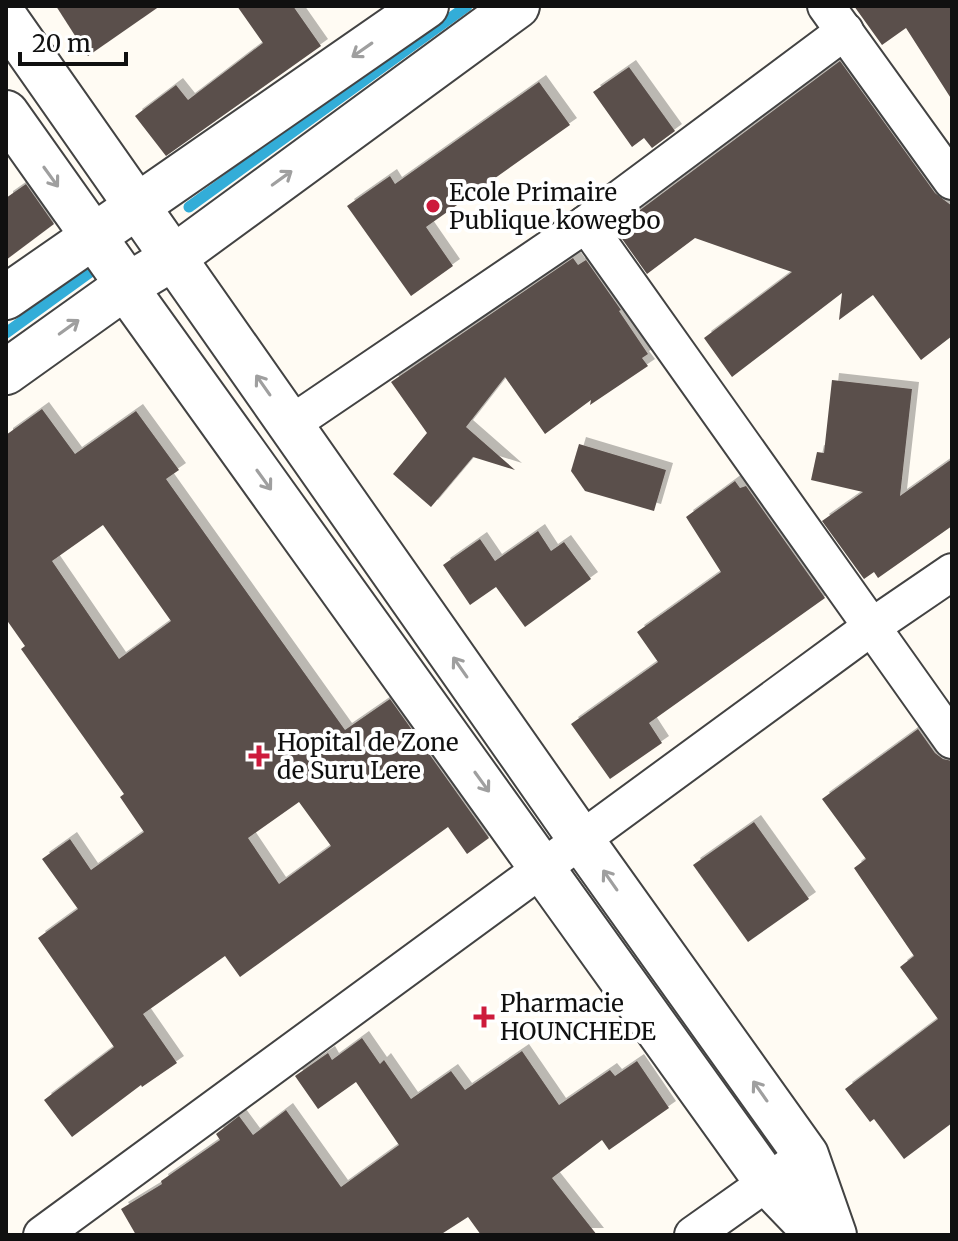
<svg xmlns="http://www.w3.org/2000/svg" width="958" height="1241" font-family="Merriweather,serif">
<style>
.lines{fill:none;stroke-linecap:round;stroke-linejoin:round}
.stream{stroke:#33add8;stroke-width:11}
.building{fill:#5a4f4b;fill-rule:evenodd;filter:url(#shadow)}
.minor-casing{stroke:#434343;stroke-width:40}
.tertiary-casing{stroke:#434343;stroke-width:48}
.minor{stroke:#fff;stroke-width:36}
.tertiary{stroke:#fff;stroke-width:44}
.oneway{stroke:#9f9f9f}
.poi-dot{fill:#cd1b3c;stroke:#fff;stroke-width:3}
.labels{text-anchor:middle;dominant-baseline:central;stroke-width:8;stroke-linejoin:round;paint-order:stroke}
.poi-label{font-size:24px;fill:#101010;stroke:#fff;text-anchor:start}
</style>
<defs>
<filter id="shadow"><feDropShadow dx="7" dy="-7" stdDeviation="0" flood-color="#0004"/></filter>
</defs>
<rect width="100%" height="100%" fill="#fffbf3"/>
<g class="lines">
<g class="stream">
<polyline points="189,207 467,6"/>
<polyline points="6,333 100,265"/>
</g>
</g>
<g class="building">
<polygon points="56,6 160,6 88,56"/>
<polygon points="237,6 293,6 321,46 166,156 135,116 176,85 188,100 263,43"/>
<polygon points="854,6 952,6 952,100 906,28 882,45"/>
<polygon points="840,61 935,193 952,206 952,336 921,360 873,295 839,320 842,293 732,377 704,338 792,272 695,238 647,274 620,236 626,233 620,225"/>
<polygon points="629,67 675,131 652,148 644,138 632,147 593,92"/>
<polygon points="539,82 570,125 426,227 453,266 411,296 347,206 390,176 395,184"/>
<polygon points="26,184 54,224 6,260 6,198"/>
<polygon points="573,258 578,265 586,260 621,310 619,311 648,354 642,358 648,366 590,405 591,400 545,434 505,377 466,427 515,470 473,457 431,507 393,474 427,433 391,382"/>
<polygon points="832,380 912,389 900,496 952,459 952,526 878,578 874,572 864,579 822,521 863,492 811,480 817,452 824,453"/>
<path d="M 42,409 L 75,454 L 136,411 L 179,470 L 166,479 L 345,730 L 390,699 L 489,838 L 467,854 L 448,827 L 240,977 L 225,956 L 143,1014 L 177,1063 L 142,1087 L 141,1085 L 72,1137 L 44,1100 L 114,1047 L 38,938 L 78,909 L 42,859 L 70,839 L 91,870 L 144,832 L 120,797 L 124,794 L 21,649 L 25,646 L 6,619 L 6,435 ZM 103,525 L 171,621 L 119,659 L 52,561 ZM 299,802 L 331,846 L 279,884 L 248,838 Z"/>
<polygon points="579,444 666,470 654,511 585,491 571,471"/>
<polygon points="735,481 740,488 746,486 825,598 649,723 662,743 610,779 571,724 658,662 637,632 721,572 686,517"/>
<polygon points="538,531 551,551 564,542 591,579 525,627 496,587 470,605 443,565 480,539 495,561"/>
<polygon points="918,729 935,753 943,759 952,761 952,1123 904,1159 874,1119 870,1122 845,1089 938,1019 900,967 914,956 854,868 866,859 822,799"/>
<polygon points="754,822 809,899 748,942 693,865"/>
<polygon points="362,1038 380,1064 384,1060 411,1099 451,1071 465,1090 522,1051 559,1105 610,1070 615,1076 637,1061 669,1108 609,1150 602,1140 552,1178 597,1235 481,1235 468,1217 440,1235 136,1235 121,1209 162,1184 161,1181 220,1140 216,1134 239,1116 253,1135 286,1110 341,1187 399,1145 356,1082 318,1109 295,1076 328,1053 332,1060"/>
</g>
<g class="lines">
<defs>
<g id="minor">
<polyline points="826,6 952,181"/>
<polyline points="586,224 952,740"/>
<polyline points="291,424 586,224 845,31"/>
<polyline points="42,1235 870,628 952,572"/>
<polyline points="693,1235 806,1155"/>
</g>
<g id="tertiary">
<polyline points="6,19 582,841 806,1155 834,1235"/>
<polyline points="6,113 123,278 125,287 767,1182 818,1235"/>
<polyline points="6,297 426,6"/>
<polyline points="6,372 125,287 173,258 517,6"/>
</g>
</defs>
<use href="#minor" class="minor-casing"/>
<use href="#tertiary" class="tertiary-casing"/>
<use href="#minor" class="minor"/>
<use href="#tertiary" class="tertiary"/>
</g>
<defs><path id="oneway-shaft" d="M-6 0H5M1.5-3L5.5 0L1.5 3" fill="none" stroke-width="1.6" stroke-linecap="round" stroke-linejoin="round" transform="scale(2)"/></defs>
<g class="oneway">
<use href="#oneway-shaft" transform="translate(362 50) rotate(145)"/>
<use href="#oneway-shaft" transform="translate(51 177) rotate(54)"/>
<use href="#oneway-shaft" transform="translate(282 178) rotate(-36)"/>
<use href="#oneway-shaft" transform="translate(69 327) rotate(-36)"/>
<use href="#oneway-shaft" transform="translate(263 385) rotate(-125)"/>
<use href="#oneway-shaft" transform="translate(264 480) rotate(54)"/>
<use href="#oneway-shaft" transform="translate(460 667) rotate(-125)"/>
<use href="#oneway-shaft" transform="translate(482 782) rotate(54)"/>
<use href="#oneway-shaft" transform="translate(610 880) rotate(-125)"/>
<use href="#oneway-shaft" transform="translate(760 1091) rotate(-125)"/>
</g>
<g class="poi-dot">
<circle cx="433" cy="206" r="8"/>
<path d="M255 744h8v8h8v8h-8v8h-8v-8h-8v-8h8z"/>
<path d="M480 1005h8v8h8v8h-8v8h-8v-8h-8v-8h8z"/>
</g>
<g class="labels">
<g class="poi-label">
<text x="449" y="192">Ecole Primaire<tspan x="449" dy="28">Publique kowegbo</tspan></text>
<text x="277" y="742">Hopital de Zone<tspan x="277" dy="28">de Suru Lere</tspan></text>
<text x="500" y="1003">Pharmacie<tspan x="500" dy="28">HOUNCHEDE</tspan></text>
</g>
</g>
<rect width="958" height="1241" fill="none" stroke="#101010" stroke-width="16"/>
<path d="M20 52v12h106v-12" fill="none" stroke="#101010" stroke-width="4"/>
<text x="32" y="52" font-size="24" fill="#101010" stroke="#ffffff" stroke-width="6" paint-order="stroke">20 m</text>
</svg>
